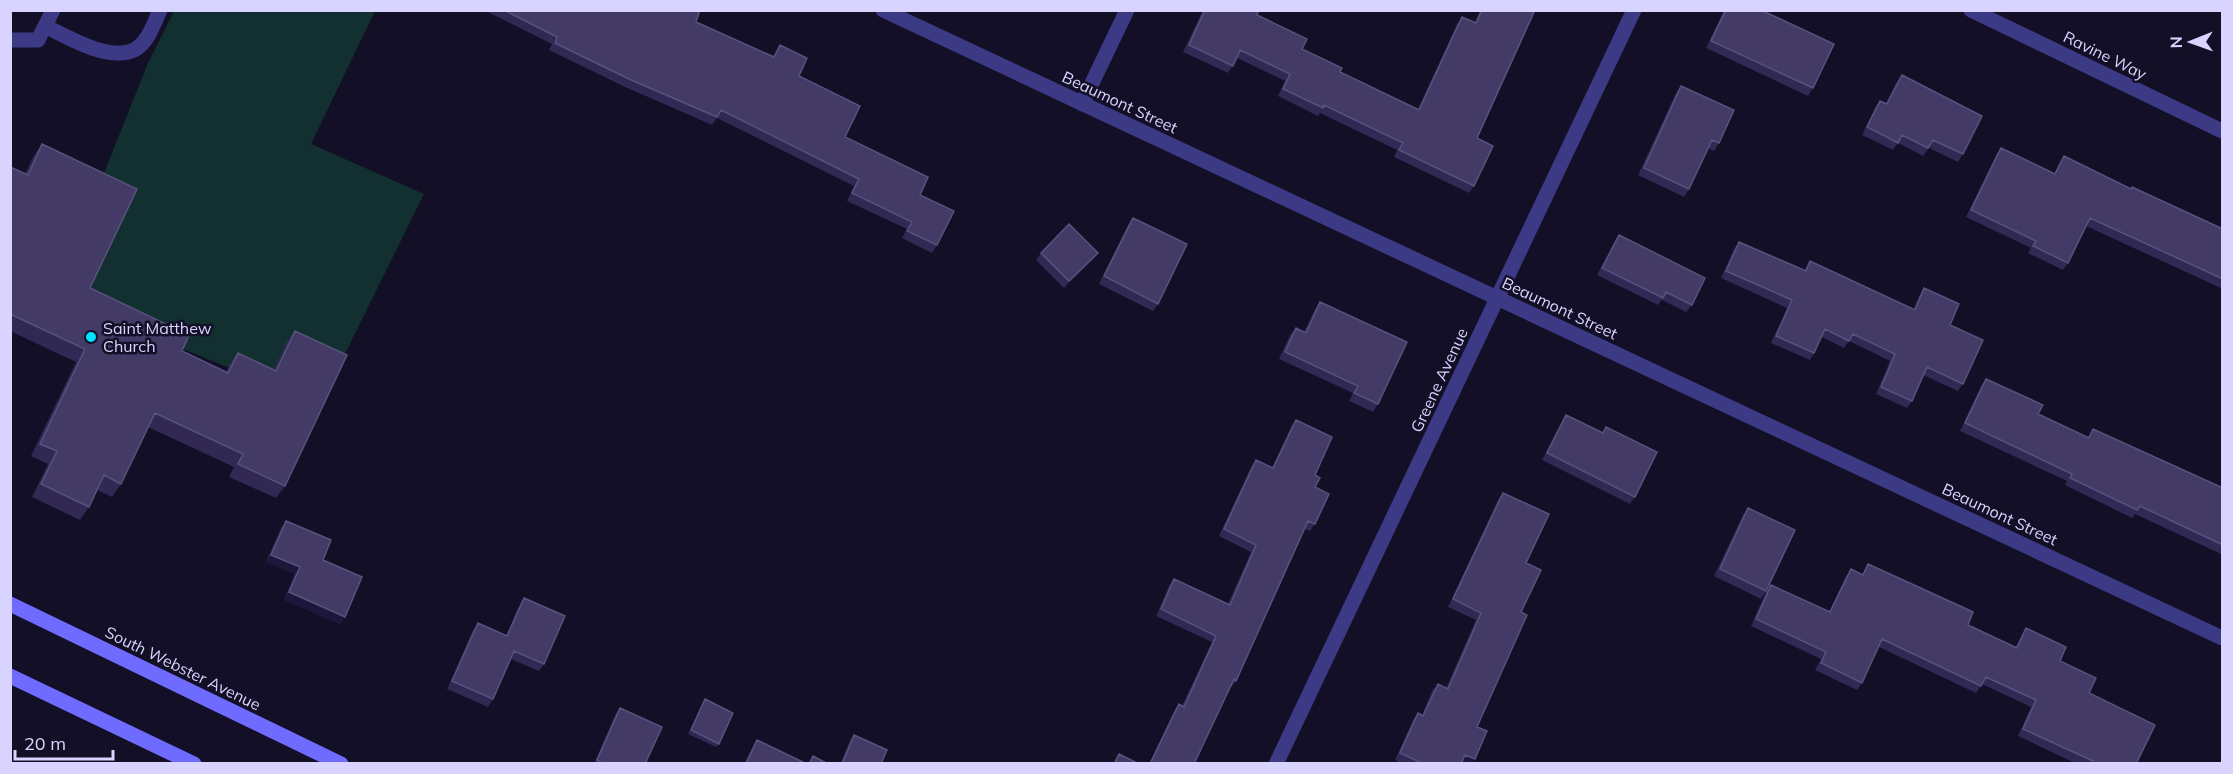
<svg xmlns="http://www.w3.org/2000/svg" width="2233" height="774" font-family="Mulish,sans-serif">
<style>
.green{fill:#12302f}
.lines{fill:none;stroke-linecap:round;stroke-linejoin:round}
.lane{stroke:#3d3a85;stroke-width:15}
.street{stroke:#3d3a85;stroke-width:15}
.secondary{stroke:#6f6bff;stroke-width:15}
.wall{fill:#312854}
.shaded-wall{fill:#1d163a}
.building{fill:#433a66;stroke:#5a527e;stroke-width:1.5}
.poi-dot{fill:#00e5ff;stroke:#130f26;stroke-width:2}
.labels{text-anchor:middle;stroke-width:5;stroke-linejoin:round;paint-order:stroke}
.street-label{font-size:16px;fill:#d9d4ff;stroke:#130f26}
.poi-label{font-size:16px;fill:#d9d4ff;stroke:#130f26;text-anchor:start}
</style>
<rect width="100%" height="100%" fill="#130f26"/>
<path class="green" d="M174 11H375L311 144 424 194 338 368 267 383 180 348 81 301 98 188 148 63Z"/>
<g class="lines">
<path class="lane" d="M45 26C68 37 108 62 134 50 148 43 154 23 160 10
M10 40H38L53 10"/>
<path class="street" d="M883 10 2222 638
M1971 10 2222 131
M1082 104 1127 10
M1276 764 1634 10"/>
<path class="secondary" d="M10 604 341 764
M10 676 194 764"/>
</g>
<path class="wall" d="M484 10H700L696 22 773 57 780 45 799 76 845 137 920 195 937 245 932 253 902 238 907 229 847 201 854 186 717 118 712 125 623 86 549 50 552 44Z
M1203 10H1259L1257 15 1302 49 1340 72 1418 109 1457 24 1462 17 1475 22 1480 10H1535L1477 138 1474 186 1469 193 1394 157 1397 150 1320 113 1318 116 1278 96 1285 81 1237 58 1228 73 1183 52Z
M1724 10H1761L1813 88 1808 96 1706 48Z
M1902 75 1963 154 1958 162 1929 148 1923 156 1898 143 1893 150 1862 135 1875 108 1880 101 1886 103 1896 83Z
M1681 86 1719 143 1714 151 1708 148 1689 189 1684 197 1638 175 1676 93Z
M42 144 90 288 182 351 226 372 229 365 238 353 274 369 286 343 295 331 285 486 276 498 229 477 234 467 148 427 121 484 112 497 97 490 89 507 80 520 32 497 48 464 31 456 76 362 10 331V167L25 174 33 157Z
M2001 148 2054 174 2059 164 2064 156 2130 189 2223 229V289L2086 226 2068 263 2063 270 2028 253 2031 248 1966 217 1996 155Z
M1133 218 1158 304 1153 311 1099 284 1128 225Z
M1619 235 1692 305 1686 312 1662 300 1658 305 1597 275 1614 243Z
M1739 242 1804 270 1810 261 1913 310 1919 296 1924 288 1950 325 1963 384 1958 391 1923 375 1912 401 1907 408 1876 394 1890 361 1849 341 1844 348 1822 337 1814 353 1810 360 1771 343 1787 308 1721 278 1734 249Z
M1041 253H1098L1093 260 1064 288 1036 260Z
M1320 302 1378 404 1373 412 1349 401 1353 393 1279 359 1290 335 1296 328 1304 332 1315 309Z
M1986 379 2038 414 2087 438 2093 429 2223 488V555L2135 514 2132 518 2065 485 2067 481 1960 431 1981 386Z
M1566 415 1602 433 1606 427 1635 497 1630 504 1542 460 1561 423Z
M1296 420 1315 475V524L1310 531 1305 529 1236 681 1231 687H1230L1194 764H1149L1174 711 1179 704 1182 706 1212 642 1156 616 1169 586 1174 579 1228 604 1251 552 1219 536 1251 467 1256 460 1272 468 1291 427Z
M1503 493 1526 563 1521 612 1477 727 1475 759 1471 764H1402L1395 760 1413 720 1418 713 1422 715 1432 691 1438 684 1446 688 1476 620 1448 607 1498 500Z
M1748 508 1766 591 1761 599 1714 576 1743 515Z
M286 521 323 560 340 624 284 600 295 574 266 562 281 528Z
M1868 564 1968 625 2015 648 2021 636 2026 628 2060 661 2089 693 2136 764H2077L2018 736 2031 707 1982 684 1976 693 1879 647 1862 683 1857 690 1815 670 1821 659 1751 626 1766 592 1771 585 1829 612 1846 576 1851 569 1862 575Z
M524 598 544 664 539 671 511 659 493 699 488 707 447 689 473 630 478 623 506 636 519 606Z
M705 699 719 744 716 747 688 734Z
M620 708 645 764H594L615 715Z
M854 735 881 764H840L850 741Z
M757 740 807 764H744L753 746Z"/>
<path class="shaded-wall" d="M1098 253 1093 260 1064 288 1069 281Z
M271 555 300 567 295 574 266 562Z
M289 592 345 617 340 624 284 600Z
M1465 755 1475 759 1471 764H1463L1460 762Z"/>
<path class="building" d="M504 10H700L696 22 774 57 780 45 807 58 799 76 860 106 845 137 928 177 920 195 954 211 937 245 907 231 912 222 852 193 859 179 721 110 717 117 629 79 555 43 557 37Z
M1205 10H1259L1257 15 1307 39 1302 49 1342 68 1340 72 1419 110 1462 17 1476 23 1482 10H1535L1477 138 1493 146 1474 186 1399 150 1403 143 1324 105 1323 108 1283 89 1290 74 1240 50 1233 66 1189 45Z
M1726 10H1761L1834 44 1813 88 1711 41Z
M1902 75 1982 116 1963 154 1933 140 1928 148 1902 135 1898 143 1867 127 1880 101 1887 104Z
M1681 86 1734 110 1719 143 1712 140 1689 189 1644 168Z
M42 144 137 189 90 288 189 335 182 351 228 373 238 353 276 371 295 331 347 355 285 486 238 464 243 454 155 413 121 484 104 475 89 507 41 484 57 451 40 444 85 349 10 314V167L28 175Z
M2001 148 2055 174 2064 156 2131 189 2132 187 2223 229V279L2090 218 2068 263 2033 246 2036 241 1971 210Z
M1133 218 1187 244 1158 304 1104 276Z
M1069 224 1098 253 1069 281 1041 253Z
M1619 235 1705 278 1692 305 1666 292 1663 298 1602 268Z
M1739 242 1806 271 1810 261 1915 310 1924 288 1959 304 1950 325 1983 340 1963 384 1927 367 1912 401 1881 387 1895 354 1853 334 1849 341 1825 329 1814 353 1776 336 1792 300 1726 271Z
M1320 302 1407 342 1378 404 1354 393 1358 386 1285 352 1296 328 1306 333Z
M1986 379 2043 405 2038 414 2089 438 2093 429 2223 488V545L2140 506 2137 510 2070 478 2072 474 1965 423Z
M1566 415 1603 433 1606 427 1657 452 1635 497 1547 453Z
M1296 420 1332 437 1315 475 1320 478 1315 487 1329 494 1315 524 1308 521 1236 681 1234 679 1194 764H1150L1179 704 1184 707 1216 636 1161 609 1174 579 1230 605 1256 545 1224 529 1256 460 1273 468Z
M1503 493 1549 514 1526 563 1541 570 1521 612 1527 615 1477 727 1487 731 1475 759 1465 755 1461 764H1424L1400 753 1418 713 1423 716 1438 684 1448 689 1481 613 1453 599Z
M1748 508 1795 530 1766 591 1720 569Z
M286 521 331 540 323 560 362 577 345 617 289 592 300 567 271 555Z
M1868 564 1973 612 1968 625 2017 648 2026 628 2066 647 2060 661 2096 678 2089 693 2155 725 2136 764H2092L2093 761 2023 729 2036 700 1986 677 1981 686 1882 639 1862 683 1821 663 1826 652 1756 619 1771 585 1830 612 1851 569 1863 575Z
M524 598 565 616 544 664 514 651 493 699 452 681 478 623 507 636Z
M705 699 733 713 719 744 691 730Z
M620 708 662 727 645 764H604L597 760Z
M854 735 887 750 881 764H842Z
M757 740 807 764H746Z
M1119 754 1139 764H1114Z
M813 756 828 764H809Z"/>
<circle class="poi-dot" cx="91" cy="337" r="6"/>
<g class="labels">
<g class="street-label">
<text transform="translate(2105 55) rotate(26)" y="6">Ravine Way</text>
<text transform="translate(1120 102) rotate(25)" y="6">Beaumont Street</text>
<text transform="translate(1560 308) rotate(25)" y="6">Beaumont Street</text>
<text transform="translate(1439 380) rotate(-65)" y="6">Greene Avenue</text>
<text transform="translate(2000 514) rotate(25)" y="6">Beaumont Street</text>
<text transform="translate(183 668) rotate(26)" y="6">South Webster Avenue</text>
</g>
<g class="poi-label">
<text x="103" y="334">Saint Matthew<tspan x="103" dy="18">Church</tspan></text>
</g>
</g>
<rect width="2233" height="774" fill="none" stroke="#d9d4ff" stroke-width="24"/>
<g transform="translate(2191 42) rotate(269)" stroke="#130f26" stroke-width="4.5" paint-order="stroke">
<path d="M0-4.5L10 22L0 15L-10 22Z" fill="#d9d4ff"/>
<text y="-9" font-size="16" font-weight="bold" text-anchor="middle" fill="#d9d4ff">N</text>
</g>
<path d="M15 750v9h98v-9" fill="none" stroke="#d9d4ff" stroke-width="3"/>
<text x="24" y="750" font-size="18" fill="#d9d4ff" stroke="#130f26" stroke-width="4.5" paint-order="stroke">20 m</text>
</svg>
